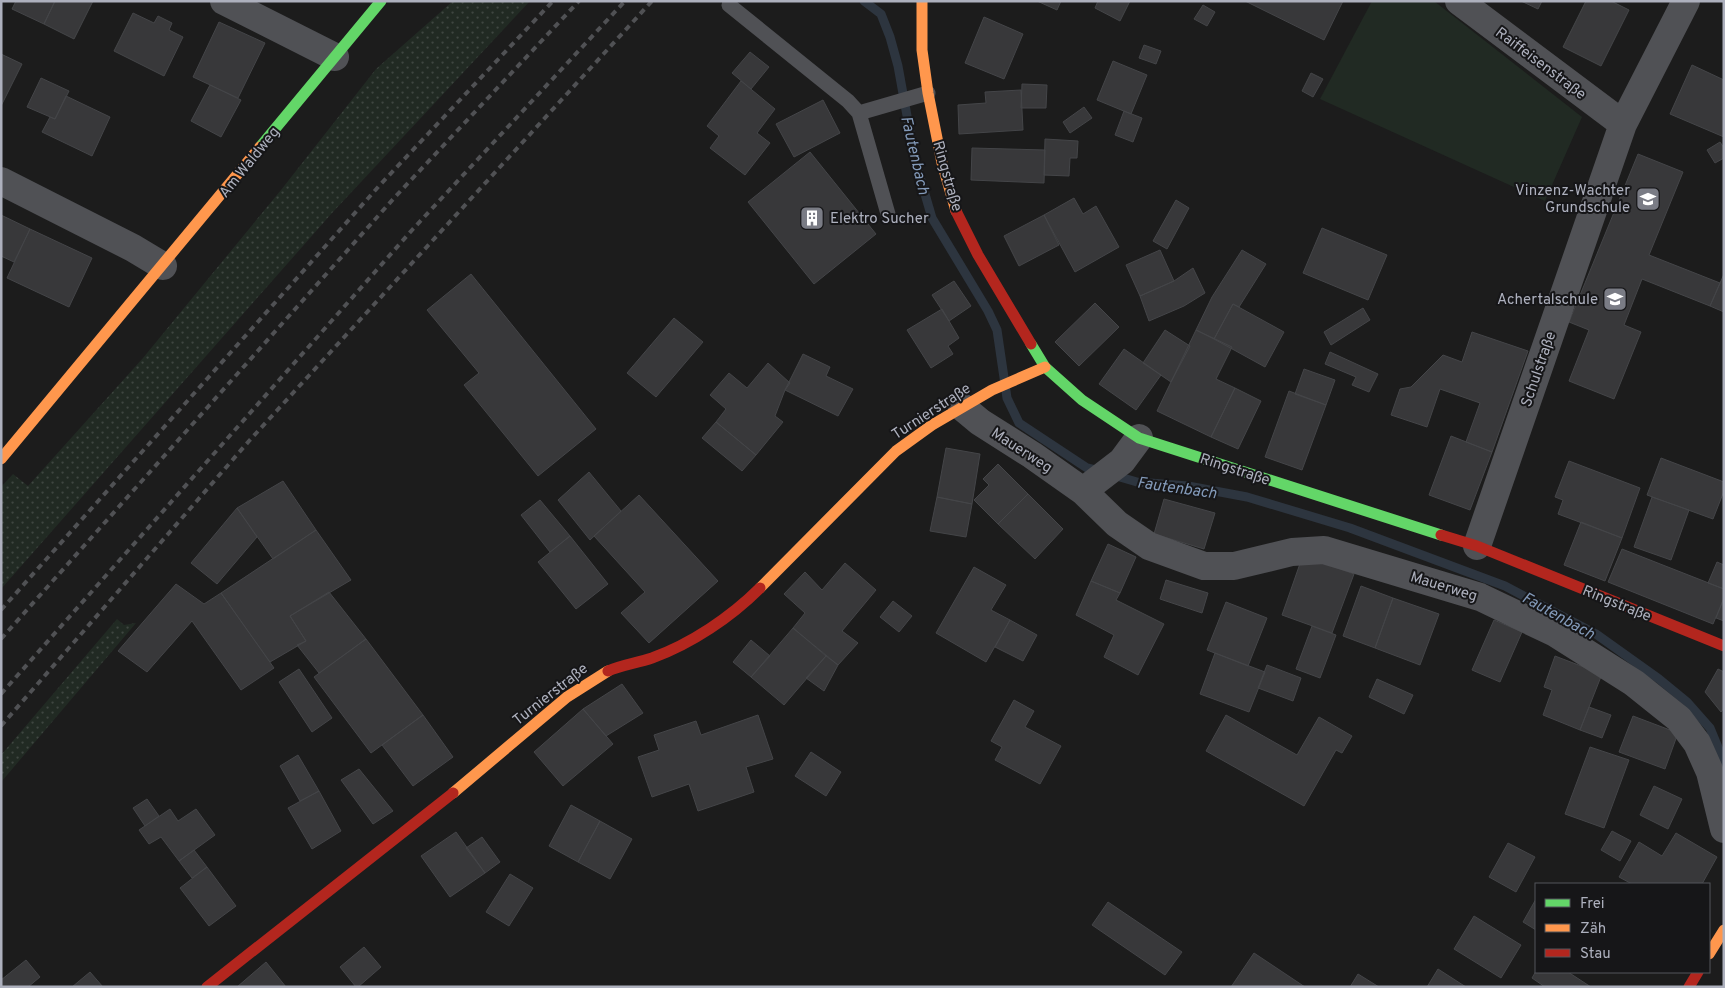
<svg xmlns="http://www.w3.org/2000/svg" width="1725" height="988" font-family="Overpass,sans-serif">
<style>
.grass{fill:url(#grass-dots)}
.pitch{fill:#212a23}
.lines{fill:none;stroke-linecap:round;stroke-linejoin:round}
.stream{stroke:#2d353f;stroke-width:9}
.building{fill:#38383a;stroke:#444548}
.lane{stroke:#505155;stroke-width:15}
.street{stroke:#505155;stroke-width:28}
.fast{stroke:#63d668;stroke-width:11}
.slow{stroke:#ff974d;stroke-width:11}
.jam{stroke:#b3261e;stroke-width:11}
.rail{stroke:#505154;stroke-width:4;stroke-dasharray:6 5;stroke-linecap:butt}
.labels{text-anchor:middle;stroke-width:4;stroke-linejoin:round;paint-order:stroke}
.street-label{font-size:15px;fill:#adb0bd;stroke:#161618}
.poi-label{font-size:15px;fill:#adb0bd;stroke:#161618;text-anchor:end}
.water-label{font-size:16px;font-style:italic;fill:#839ab9;stroke:#161618}
</style>
<defs>
<pattern id="grass-dots" width="8" height="8" patternUnits="userSpaceOnUse" patternTransform="scale(1.25)"><rect width="8" height="8" fill="#212a23"/><path d="M2 2h.1M6 6h.1" fill="none" stroke="#3f4641" stroke-width="1.8" stroke-linecap="round"/></pattern>
</defs>
<rect width="100%" height="100%" fill="#1c1c1c"/>
<path class="grass" d="M453 1H530L332 213 1 589V487L13 474 28 486 143 358 281 190 376 69Z
M117 619 124 625 136 623 2 781 1 788V755Z"/>
<path class="pitch" d="M1372 1H1434L1582 117 1545 201 1320 99Z"/>
<g class="lines">
<path class="stream" d="M864 1 881 14 890 37 898 66 915 160 932 218 988 311 997 330 1007 398 1019 423 1087 468 1100 471
M1113 475 1137 482 1188 486 1247 497 1350 528 1505 586 1596 634 1659 679 1687 702 1710 728 1724 762"/>
</g>
<path class="building" d="M16 1H55L44 24 12 9Z
M55 1H93L74 39 44 24Z
M1037 1H1061L1057 10Z
M1098 1H1130L1120 21 1095 8Z
M1245 1H1343L1324 40Z
M1521 1H1542L1538 9Z
M1586 1H1611L1629 10 1601 66 1563 47Z
M1203 5 1215 12 1207 26 1194 19Z
M133 13 154 23 158 16 172 23 169 30 183 37 164 76 114 51Z
M984 17 1023 34 1004 79 965 63Z
M219 22 265 43 238 98 193 77Z
M1144 45 1161 51 1156 64 1139 58Z
M750 52 769 67 751 89 732 73Z
M1 54 22 64 1 106Z
M1113 61 1147 75 1131 114 1097 100Z
M1692 65 1724 80V137L1670 114Z
M1311 73 1323 79 1313 97 1302 91Z
M41 78 69 91 55 119 27 107Z
M741 81 775 109 757 133 770 143 745 175 710 148 719 136 707 126Z
M1022 84 1047 85 1046 108H1021Z
M210 85 241 100 221 137 191 121Z
M1021 90 1023 130 959 134 958 105 986 103 985 92Z
M66 96 110 117 92 156 42 132 50 117 55 119Z
M823 100 840 133 794 157 776 124Z
M1084 107 1092 118 1070 133 1063 122Z
M1124 111 1142 118 1133 142 1115 135Z
M1045 139 1078 141 1077 158H1070L1069 176 1044 175Z
M1720 142 1724 148V158L1715 163 1707 150Z
M972 148 1045 150 1044 183 971 180Z
M810 152 876 234 814 284 748 202Z
M1638 154 1683 172 1649 255 1720 283 1710 306 1642 279 1624 325 1641 332 1614 399 1569 381 1589 330 1569 322Z
M1074 198 1083 214 1096 206 1119 247 1075 272 1044 215Z
M1176 200 1189 208 1167 249 1153 241Z
M1 215 30 229 14 262 1 256Z
M1044 215 1059 245 1019 266 1004 236Z
M1322 228 1387 255 1368 300 1303 273Z
M30 229 92 258 69 307 7 278Z
M1160 250 1174 281 1140 296 1126 265Z
M1242 250 1266 264 1239 307 1233 304 1214 339 1196 330 1212 297Z
M1193 268 1205 293 1184 306 1149 321 1140 296 1174 281Z
M471 274 596 429 538 476 464 385 479 373 427 310Z
M1724 274V312L1710 306Z
M954 281 971 306 949 321 932 295Z
M1095 303 1119 327 1079 366 1055 342Z
M1233 304 1284 332 1265 367 1214 339Z
M1363 308 1370 320 1331 345 1324 332Z
M942 309 959 338 948 346 953 354 931 368 907 330Z
M674 318 703 342 656 397 627 373Z
M1165 330 1190 346 1171 382 1143 363Z
M1196 330 1232 347 1216 379 1235 388 1211 437 1157 411Z
M1472 332 1528 351 1492 452 1466 442 1480 403 1440 389 1427 427 1391 415 1400 389 1411 387 1443 355 1462 362Z
M1124 349 1161 375 1136 410 1099 384Z
M1330 352 1378 374 1369 392 1352 385 1356 377 1325 364Z
M803 354 830 367 826 376 853 389 838 416 785 390Z
M768 363 790 383 785 390 775 416 783 422 756 455 716 422 726 409 710 395 729 373 747 388Z
M1304 369 1335 380 1326 405 1295 394Z
M1235 388 1261 401 1238 449 1211 437Z
M1289 391 1326 405 1302 470 1265 457Z
M716 422 756 455 742 471 702 438Z
M1451 436 1492 452 1470 510 1429 495Z
M946 448 980 454 972 504 937 497Z
M1661 458 1724 482V491L1713 519 1647 495Z
M1569 461 1640 488 1622 538 1558 514 1563 500 1555 497Z
M998 464 1028 494 998 524 974 500 989 485 983 479Z
M589 472 621 511 590 540 558 500Z
M283 481 316 530 273 559 237 508Z
M1028 494 1063 529 1035 559 998 524Z
M639 495 718 581 649 643 621 613 645 592 594 536Z
M937 497 972 504 966 537 930 531Z
M1652 497 1689 510 1671 560 1634 547Z
M1164 499 1215 513 1204 549 1154 534Z
M540 500 570 536 550 552 521 515Z
M237 508 257 537 217 584 191 563Z
M1581 522 1622 538 1605 581 1564 565Z
M316 530 351 580 290 616 306 641 270 662 221 593Z
M570 536 608 584 576 609 538 562Z
M1108 544 1136 557 1120 593 1091 581Z
M1622 549 1724 589V598L1713 624 1608 582Z
M1303 555 1354 574 1332 633 1282 615Z
M1717 562 1724 565V589L1708 583Z
M845 563 876 590 842 631 858 643 838 665 793 628 805 613 784 594 805 572 822 590Z
M974 567 1006 585 991 610 1010 620 986 662 936 633Z
M1166 580 1208 593 1202 613 1160 599Z
M1091 581 1120 593 1116 600 1164 624 1138 675 1104 657 1114 635 1076 615Z
M176 584 204 604 221 593 274 668 241 690 192 621 147 672 118 651Z
M1361 586 1393 598 1375 648 1343 636Z
M329 592 366 639 319 673 297 645 306 641 290 616Z
M1393 598 1439 614 1420 665 1375 648Z
M1724 598V621L1716 618Z
M893 601 912 616 899 632 880 617Z
M1226 602 1267 618 1248 666 1207 650Z
M1010 620 1037 635 1023 661 995 647Z
M1494 620 1522 632 1500 682 1472 670Z
M1312 626 1336 635 1320 678 1296 669Z
M793 628 826 656 784 705 751 677Z
M366 639 423 715 371 753 314 677Z
M751 640 770 656 751 677 733 662Z
M1215 653 1265 672 1249 712 1200 694Z
M826 656 838 665 824 691 806 678Z
M1555 656 1602 674 1580 730 1543 715 1552 690 1544 687Z
M1267 665 1301 678 1293 701 1258 688Z
M299 669 332 718 312 732 279 682Z
M1718 669 1724 672V708L1721 712 1705 692Z
M1377 679 1413 695 1404 714 1369 697Z
M622 684 643 713 606 736 583 709Z
M1014 700 1034 711 1025 727 1061 746 1040 784 995 760 1002 747 991 741Z
M1589 707 1611 715 1602 738 1580 730Z
M583 709 613 744 563 786 534 752Z
M423 715 453 757 413 786 382 745Z
M758 715 773 759 746 767 754 792 698 811 689 784 652 797 638 757 659 750 654 735 696 721 701 735Z
M1226 715 1297 755 1319 717 1352 736 1342 753 1336 750 1304 806 1206 751Z
M1633 716 1678 733 1665 769 1619 752Z
M1590 747 1629 760 1604 828 1565 814Z
M811 752 841 772 826 796 795 776Z
M298 755 319 791 300 801 280 766Z
M359 769 393 811 373 824 341 780Z
M1654 786 1682 799 1668 829 1640 815Z
M319 791 341 831 312 849 288 808Z
M147 799 159 816 145 826 133 808Z
M571 805 600 821 578 862 549 846Z
M170 809 178 821 196 809 215 835 179 861 161 837 149 844 139 830Z
M600 821 632 839 610 879 578 862Z
M1612 831 1631 841 1620 861 1601 850Z
M456 832 485 873 450 897 421 856Z
M1676 833 1717 857 1702 884H1632L1619 877 1639 842 1662 856Z
M482 837 500 862 485 873 466 848Z
M1508 843 1535 857 1516 892 1489 877Z
M194 850 207 867 192 878 179 861Z
M207 867 236 906 209 926 180 888Z
M510 874 533 888 509 926 486 912Z
M1536 899V930L1523 922Z
M1108 902 1182 952 1165 975 1092 925Z
M1474 916 1521 945 1501 978 1454 949Z
M364 947 381 967 358 987H356L340 967Z
M1254 953 1305 987H1231Z
M26 960 40 977 28 987H2L1 980Z
M266 962 286 987H237Z
M1438 969 1466 987H1427Z
M1536 971 1568 972 1591 987H1545L1532 978Z
M90 972 103 987H72Z
M1358 974 1379 987H1350Z"/>
<g class="lines">
<path class="lane" d="M729 5 848 101 859 113 888 214
M859 113 928 93"/>
<path class="street" d="M224 1 335 57
M1459 1 1623 124
M1 181 133 248 163 266
M962 407 980 422 1032 455 1083 491
M1139 438 1122 461 1083 491 1117 524 1149 546 1204 566H1234L1292 552 1324 550 1480 597 1555 633 1634 683 1679 719 1697 743 1710 772 1724 829
M1477 546 1623 124 1686 1"/>
<path class="fast" d="M260 147 381 1
M1031 344 1045 367 1082 400 1139 438 1441 535"/>
<path class="slow" d="M922 1V50L928 93 942 163 956 211
M1 459 260 147
M760 588 896 451 932 425 992 390 1045 367
M453 793 567 697 608 671
M1709 954 1724 930"/>
<path class="jam" d="M956 211 978 255 1031 344
M1441 535 1477 546 1724 646
M608 671C622 665 637 663 652 658 691 644 731 617 760 588
M207 987 453 793
M1689 987 1698 972"/>
<path class="rail" d="M1 610 379 186 553 1
M1 639 395 197 579 1
M1 694 413 229 625 1
M1 726 249 441 652 1"/>
</g>
<defs>
<g id="school-square" transform="scale(1.25)"><rect x="-9" y="-9" width="18" height="18" rx="4" fill="#7a7c85" stroke="#161618"/><path d="M0-5L7-2L0 1L-7-2ZM-4 1L0 2.5L4 1V4Q0 6-4 4Z" fill="#fff"/></g>
<g id="building-square" transform="scale(1.25)"><rect x="-9" y="-9" width="18" height="18" rx="4" fill="#7a7c85" stroke="#161618"/><path d="M-4-6H4V6H1V3H-1V6H-4ZM-2.5-4.3h1.7v1.8h-1.7ZM.8-4.3h1.7v1.8H.8ZM-2.5-1h1.7V.8h-1.7ZM.8-1h1.7V.8H.8Z" fill="#fff"/></g>
</defs>
<g fill-rule="evenodd">
<use href="#school-square" x="1648" y="199"/>
<use href="#building-square" x="812" y="218"/>
<use href="#school-square" x="1615" y="299"/>
</g>
<g class="labels">
<g class="street-label">
<text transform="translate(1541 63) rotate(37)" y="5">Raiffeisenstraße</text>
<text transform="translate(249 162) rotate(-51)" y="5">Am Waldweg</text>
<text transform="translate(948 176) rotate(74)" y="5">Ringstraße</text>
<text transform="translate(1538 369) rotate(-71)" y="5">Schulstraße</text>
<text transform="translate(931 411) rotate(-33)" y="5">Turnierstraße</text>
<text transform="translate(1022 450) rotate(33)" y="5">Mauerweg</text>
<text transform="translate(1235 469) rotate(18)" y="5">Ringstraße</text>
<text transform="translate(1444 586) rotate(17)" y="5">Mauerweg</text>
<text transform="translate(1617 603) rotate(22)" y="5">Ringstraße</text>
<text transform="translate(550 694) rotate(-38)" y="5">Turnierstraße</text>
</g>
<g class="poi-label">
<text x="1630" y="195">Vinzenz-Wachter<tspan x="1630" dy="17">Grundschule</tspan></text>
<text x="830" y="223" text-anchor="start">Elektro Sucher</text>
<text x="1598" y="304">Achertalschule</text>
</g>
<g class="water-label">
<text transform="translate(916 155) rotate(77)" y="6">Fautenbach</text>
<text transform="translate(1177 487) rotate(8)" y="6">Fautenbach</text>
<text transform="translate(1559 615) rotate(29)" y="6">Fautenbach</text>
</g>
</g>
<rect width="1725" height="988" fill="none" stroke="#adb0bd" stroke-width="5"/>
<rect x="1535" y="883" width="175" height="90" fill="#161618" stroke="#52545a"/>
<rect x="1545" y="899" width="25" height="8" fill="#63d668" stroke="#52545a"/>
<text x="1580" y="908" font-size="15" fill="#adb0bd">Frei</text>
<rect x="1545" y="924" width="25" height="8" fill="#ff974d" stroke="#52545a"/>
<text x="1580" y="933" font-size="15" fill="#adb0bd">Zäh</text>
<rect x="1545" y="949" width="25" height="8" fill="#b3261e" stroke="#52545a"/>
<text x="1580" y="958" font-size="15" fill="#adb0bd">Stau</text>
</svg>
